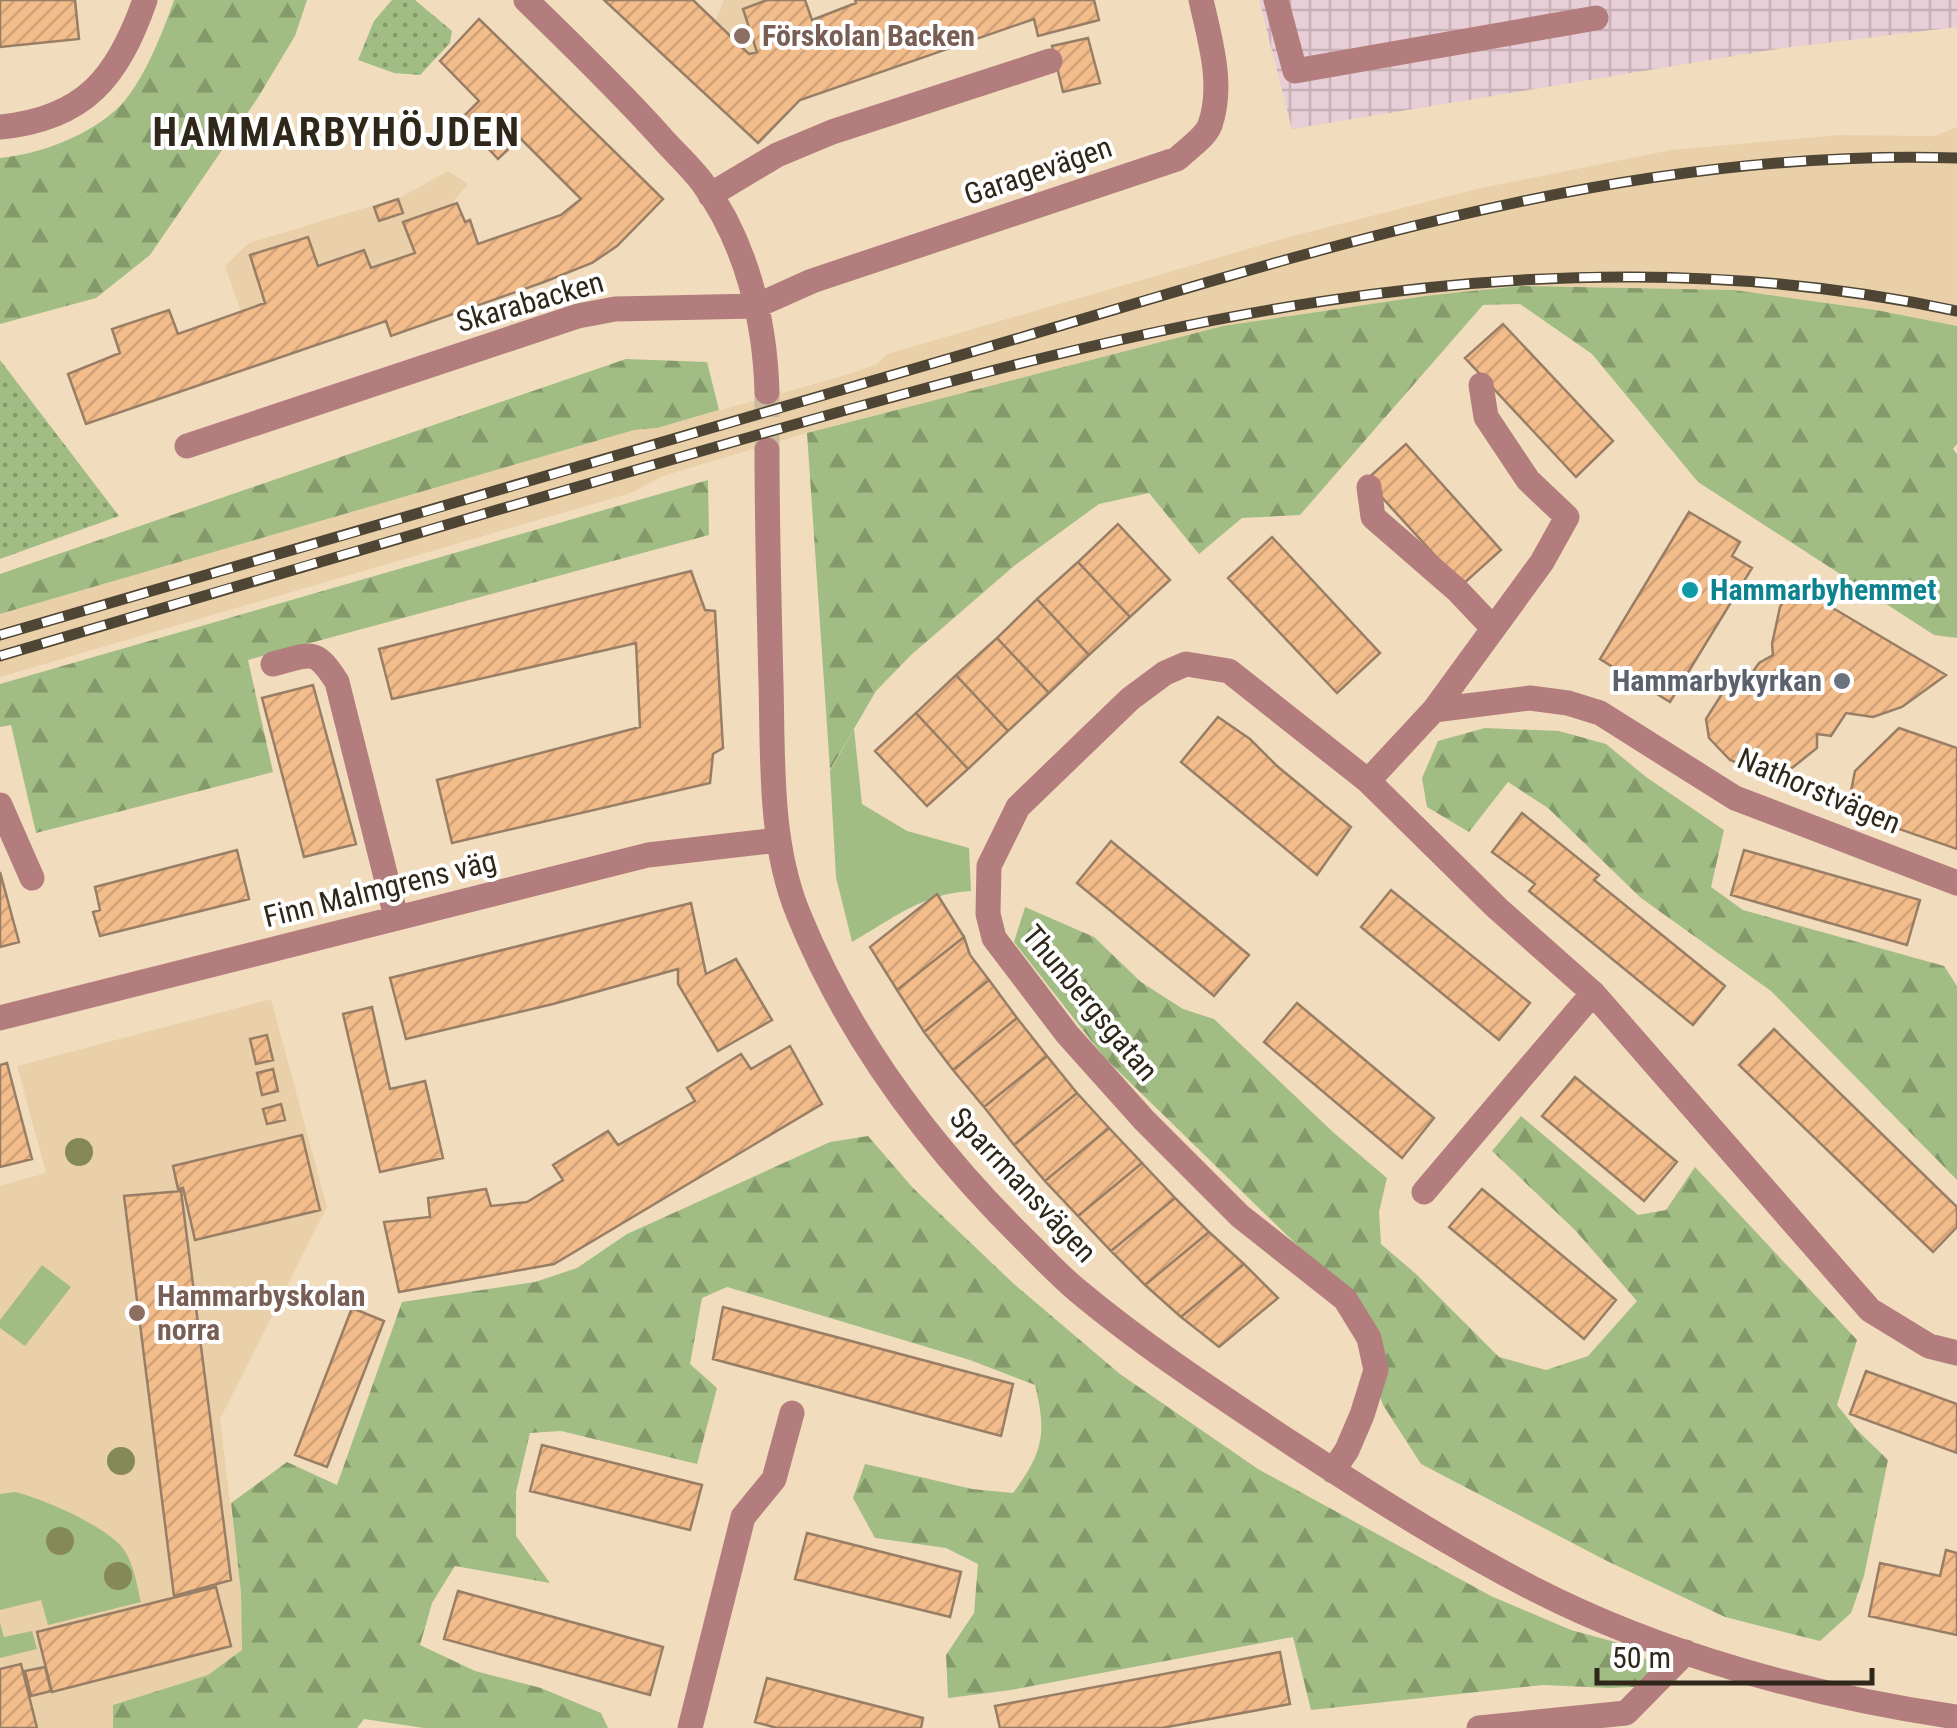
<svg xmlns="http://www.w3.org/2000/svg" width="1957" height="1728" font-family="'Roboto Condensed',sans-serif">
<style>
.built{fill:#e9d0a9}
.industrial{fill:url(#industrial-grid)}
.green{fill:#a1bd84}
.forest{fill:url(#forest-firs)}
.park{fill:url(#park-dots)}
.building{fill:url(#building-hatch);stroke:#997e66;stroke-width:2.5}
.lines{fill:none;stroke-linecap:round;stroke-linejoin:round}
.minor-tunnel{stroke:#cab99c;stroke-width:25;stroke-dasharray:25 12;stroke-linecap:butt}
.minor{stroke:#b47d7d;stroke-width:25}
.rail-casing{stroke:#4e4535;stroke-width:11}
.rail{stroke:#fff;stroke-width:8;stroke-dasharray:22;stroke-linecap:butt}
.tree{fill:#848955}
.education-dot{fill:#8d6e63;stroke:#fff;stroke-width:4}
.culture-dot{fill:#0f9aa8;stroke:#fff;stroke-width:4}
.worship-dot{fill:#6b7280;stroke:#fff;stroke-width:4}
.labels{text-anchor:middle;stroke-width:8;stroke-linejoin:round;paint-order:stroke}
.education-label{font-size:30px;font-weight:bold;fill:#785e54;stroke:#fff;text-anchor:start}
.street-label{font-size:30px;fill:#2e271a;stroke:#fff}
.culture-label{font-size:30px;font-weight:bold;fill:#0d838f;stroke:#fff;text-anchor:start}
.worship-label{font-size:30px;font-weight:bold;fill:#5b616d;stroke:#fff;text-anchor:end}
.district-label{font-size:40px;font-weight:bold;letter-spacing:2.5px;fill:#2e271a;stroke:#fff}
</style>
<defs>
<pattern id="industrial-grid" width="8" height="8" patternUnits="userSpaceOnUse" patternTransform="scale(2.5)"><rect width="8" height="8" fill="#e8ced6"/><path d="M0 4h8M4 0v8" fill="none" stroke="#c7b1b7"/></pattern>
<pattern id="forest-firs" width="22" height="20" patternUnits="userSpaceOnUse" patternTransform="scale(2.5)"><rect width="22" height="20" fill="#a1bd84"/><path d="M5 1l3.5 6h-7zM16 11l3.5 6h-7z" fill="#849a6b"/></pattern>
<pattern id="park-dots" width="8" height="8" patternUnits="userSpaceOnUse" patternTransform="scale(2.5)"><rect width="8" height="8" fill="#a1bd84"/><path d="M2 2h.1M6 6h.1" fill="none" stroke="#849a6b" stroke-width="1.8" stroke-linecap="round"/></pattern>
<pattern id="building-hatch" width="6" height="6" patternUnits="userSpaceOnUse" patternTransform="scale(2.5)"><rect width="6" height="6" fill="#f3bc8b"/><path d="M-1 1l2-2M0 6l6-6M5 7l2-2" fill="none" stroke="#d1a277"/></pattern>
</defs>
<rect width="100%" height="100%" fill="#f1ddbd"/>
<path class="built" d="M724 0H767L743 10 757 52 749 54 715 21Z
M1957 127V326L1876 310 1734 290 1519 286 1425 296 1223 326 807 433 663 476 631 493 0 677V614L634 430 657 428 836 378 876 365 887 354 1289 237 1481 188 1671 150 1838 135 1935 136Z
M448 171 468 184 451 205 403 222 415 253 371 268 318 266 307 237 250 255 265 303 241 312 225 266 249 243 401 197Z
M271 999 327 1207 220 1419 241 1593 242 1650 208 1675 114 1705 113 1728H0V1186L46 1173 17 1066Z"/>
<path class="industrial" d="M1259 0H1957V27L1783 48 1292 129Z"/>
<path class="green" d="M854 729 862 804 907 831 969 848 971 891C921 894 894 918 852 942L836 877 830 771Z
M42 1265 71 1287 25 1346 0 1328V1320Z
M15 1492C44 1499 95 1522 117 1542 133 1556 136 1582 141 1602L48 1625 41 1600 0 1610V1494Z
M0 1623 4 1637 32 1631 37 1649 0 1658Z"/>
<path class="forest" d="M174 0H307L295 36 257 99 150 255 96 298 0 324V158C41 154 91 135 121 105 143 82 164 30 174 0Z
M1519 286 1734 290 1876 310 1957 326V444L1953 449 1957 454V638L1934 635 1698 482 1592 354 1520 304 1483 305 1300 515 1242 518 1199 554 1149 493 1099 504 1014 566 911 655 876 691 830 770 807 433 1223 326 1425 296Z
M626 359 707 362 719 410 657 428 634 430 0 614V574Z
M708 480 709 535 248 660 273 772 36 833 11 725 0 727V684Z
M1485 728 1559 731 1606 744 1646 777 1724 830 1711 887 1743 910 1944 966 1957 986V1180L1771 991 1641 898 1548 808 1508 782 1469 832 1427 807 1422 778 1438 741Z
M1025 907 1094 937 1141 982 1183 1009 1214 1019 1334 1133 1387 1178 1379 1212 1381 1244 1416 1274 1499 1357 1546 1370 1588 1356 1637 1301 1575 1230 1492 1151 1521 1116 1638 1215 1666 1210 1695 1167 1857 1340 1837 1405 1857 1430 1888 1460 1864 1576 1851 1613 1820 1641 1725 1617 1607 1561 1421 1464 1383 1405 1350 1305 1298 1246 1104 1057 1014 942Z
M868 1136 913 1188 1014 1284 1120 1374 1258 1469 1491 1596 1571 1630 1626 1645 1657 1667 1654 1686 1610 1688 1543 1685 1311 1710 1293 1637 1011 1690 948 1698 946 1655 974 1613 978 1564 946 1548 875 1538 853 1498 865 1464 972 1489 1013 1493C1043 1453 1047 1433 1035 1385L970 1360 727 1287 702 1298 690 1364 717 1388 697 1464 561 1431 530 1433 516 1492V1536L550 1583 455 1566 432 1603 420 1645 475 1671 541 1688 601 1713 608 1728H424L364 1719 357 1728H113V1705L208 1675 242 1650 241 1593 231 1503 287 1462 337 1485 402 1302 535 1282 577 1268 627 1234 830 1142Z"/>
<path class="park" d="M392 0H415L452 31 450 43 420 75 394 73 358 60 374 21Z
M0 360 119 516 0 559Z"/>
<path class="building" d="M0 0H75L79 39 0 47Z
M604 0H693L749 54 757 52 743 9 767 0H805L812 20 856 3 855 0H1094L1099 20 1038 36 1034 19 800 100 758 143Z
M479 19 663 199 617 246 592 263 544 282 391 336 386 321 86 424 68 374 120 353 112 329 169 310 178 334 265 303 250 255 308 237 318 266 364 250 371 268 415 253 403 222 457 203 465 222 470 220 478 244 561 215 581 199 520 138 498 159 461 119 479 101 440 61Z
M1088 38 1100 83 1063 92 1052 46Z
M398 199 403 213 379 221 374 207Z
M1503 324 1613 441 1576 477 1465 358Z
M1406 444 1501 550 1462 585 1366 480Z
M1689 512 1740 542 1732 556 1752 568 1670 702 1600 659Z
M1118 524 1170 580 1130 617 1078 562Z
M1272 537 1380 653 1337 693 1228 578Z
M1078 562 1130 617 1089 655 1037 599Z
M691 571 705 610 715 611 723 748 713 754 710 783 452 843 437 780 640 727 636 643 392 699 379 649Z
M1794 585 1946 675 1902 707 1873 717 1846 713 1831 736 1817 734V748L1778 779 1730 760 1709 738 1706 719 1725 689 1742 688 1759 663 1773 655 1772 644 1780 607Z
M1037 599 1089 655 1049 693 997 638Z
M997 638 1049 693 1008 731 956 675Z
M956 675 1008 731 968 769 916 713Z
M313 685 356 844 304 857 262 698Z
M916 713 968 769 927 806 875 751Z
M1218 717 1250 739 1277 766 1351 827 1317 875 1181 762Z
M1899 728 1957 748V849L1847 811 1855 771Z
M1522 813 1599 875 1594 880 1725 986 1693 1025 1529 891 1535 884 1492 852Z
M1111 841 1249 955 1214 996 1077 883Z
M237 850 249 899 100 936 93 912 100 910 95 887Z
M1744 850 1920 900 1907 945 1731 895Z
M0 872 19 942 0 947Z
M1391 890 1530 1003 1499 1040 1361 927Z
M937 894 964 937 897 990 870 947Z
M691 903 706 974 736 959 772 1020 718 1051 678 984V969L553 1004 406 1039 390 978Z
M964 937 970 955 989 980 924 1032 897 990Z
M989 980 1017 1018 953 1070 924 1032Z
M1297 1003 1434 1118 1402 1158 1264 1042Z
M372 1007 390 1089 425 1081 443 1158 380 1172 343 1014Z
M1017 1018 1047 1056 984 1107 953 1070Z
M1774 1029 1957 1207V1227L1933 1252 1739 1065Z
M267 1035 273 1060 256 1064 250 1039Z
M790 1046 822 1104 554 1264 399 1292 384 1222 430 1217 428 1198 486 1189 491 1206 527 1202 563 1180 553 1165 608 1131 618 1145 695 1101 687 1088 741 1054 751 1069Z
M1047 1056 1077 1093 1014 1145 984 1107Z
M7 1063 32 1159 0 1167V1065Z
M273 1069 278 1091 262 1095 257 1073Z
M1575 1077 1677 1162 1644 1201 1542 1116Z
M1077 1093 1109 1128 1045 1181 1014 1145Z
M281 1104 285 1120 267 1124 263 1109Z
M1109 1128 1142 1163 1078 1216 1045 1181Z
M302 1135 320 1210 195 1240 183 1188 178 1189 173 1166Z
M1142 1163 1175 1198 1111 1251 1078 1216Z
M1482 1189 1616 1300 1584 1339 1449 1227Z
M181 1191 231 1580 174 1596 124 1196Z
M1175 1198 1209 1232 1145 1285 1111 1251Z
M1209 1232 1244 1264 1181 1317 1145 1285Z
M1244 1264 1278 1298 1219 1347 1181 1317Z
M723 1307 1013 1384 1001 1436 713 1359Z
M352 1308 384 1321 327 1467 295 1455Z
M1866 1371 1957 1404V1453L1850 1414Z
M542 1445 702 1485 690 1530 530 1491Z
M807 1533 961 1572 950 1617 795 1579Z
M1946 1550 1957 1553V1635L1869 1616 1880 1563 1940 1576Z
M216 1587 231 1646 52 1692 37 1632Z
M458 1591 663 1647 650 1695 444 1639Z
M1280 1652 1290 1704 1162 1728H1000L995 1706Z
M21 1664 37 1728H0V1669Z
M45 1667 51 1691 31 1696 25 1671Z
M767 1678 923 1718 921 1728H777L755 1722Z"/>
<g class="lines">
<path class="minor-tunnel" d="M767 392V450"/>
<path class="minor" d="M526 0C572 45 618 89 661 137 674 152 690 166 702 182 746 242 765 319 767 392
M1276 0 1295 71 1596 18
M0 127C85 119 118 77 145 0
M710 195 777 155 832 132 1050 61
M187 446 578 316 615 309 756 306 812 281 1177 159C1187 149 1205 138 1210 125 1224 85 1210 40 1201 0
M767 450C767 528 769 605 771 683 773 758 769 842 798 913 849 1039 932 1149 1029 1244 1045 1260 1061 1277 1078 1291 1145 1347 1219 1395 1291 1443 1369 1494 1449 1545 1532 1588 1660 1654 1815 1697 1957 1717
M1369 487 1373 517 1457 590 1492 627
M273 664C311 655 314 646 337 682L396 917
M1434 710 1542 562 1567 517 1528 480 1486 417 1481 385
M1368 781 1434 710 1530 698 1568 703 1600 713 1735 798 1957 883
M0 805 32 878
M0 1018 648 855 778 840
M1424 1192 1593 993
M1333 1471 1347 1450 1362 1415 1376 1370 1369 1338 1345 1299 1240 1216 1144 1120 1067 1034 994 938 988 914 989 866 1018 807 1130 699 1165 673 1186 664 1229 671 1368 781 1497 908 1593 993 1870 1310 1929 1346 1957 1353
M690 1728 743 1517 774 1479 792 1413
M1479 1728 1626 1713 1686 1652"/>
<g class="rail-casing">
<path id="rail" d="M0 635C325 541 650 446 975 351 1296 257 1618 147 1957 158
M0 656C232 587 465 519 698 452 1116 332 1519 218 1957 311"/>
</g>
<use href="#rail" class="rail"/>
</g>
<g class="tree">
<circle cx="79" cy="1152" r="14"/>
<circle cx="121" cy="1461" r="14"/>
<circle cx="60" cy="1541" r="14"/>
<circle cx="118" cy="1576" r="14"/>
</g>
<g class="education-dot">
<circle cx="742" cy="36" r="10"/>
<circle cx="137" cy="1313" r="10"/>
</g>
<circle class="culture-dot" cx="1690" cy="590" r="10"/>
<circle class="worship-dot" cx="1842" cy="681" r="10"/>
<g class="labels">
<g class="education-label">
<text x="762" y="46">Förskolan Backen</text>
<text x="157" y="1306">Hammarbyskolan<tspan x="157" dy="34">norra</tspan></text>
</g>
<g class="street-label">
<text transform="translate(1038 171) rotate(-19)" y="10">Garagevägen</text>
<text transform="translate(530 302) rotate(-16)" y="10">Skarabacken</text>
<text transform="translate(1819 791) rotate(23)" y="10">Nathorstvägen</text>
<text transform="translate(380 889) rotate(-14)" y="10">Finn Malmgrens väg</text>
<text transform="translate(1090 1003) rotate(50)" y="10">Thunbergsgatan</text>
<text transform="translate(1023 1185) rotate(47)" y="10">Sparrmansvägen</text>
</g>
<g class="culture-label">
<text x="1710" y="600">Hammarbyhemmet</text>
</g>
<g class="worship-label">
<text x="1822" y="691">Hammarbykyrkan</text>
</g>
<g class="district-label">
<text x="337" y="146">HAMMARBYHÖJDEN</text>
</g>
</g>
<path d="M1597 1668v15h275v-15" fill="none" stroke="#2e271a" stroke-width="5"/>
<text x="1612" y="1668" font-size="30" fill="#2e271a" stroke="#ffffff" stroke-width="8" paint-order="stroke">50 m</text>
</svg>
